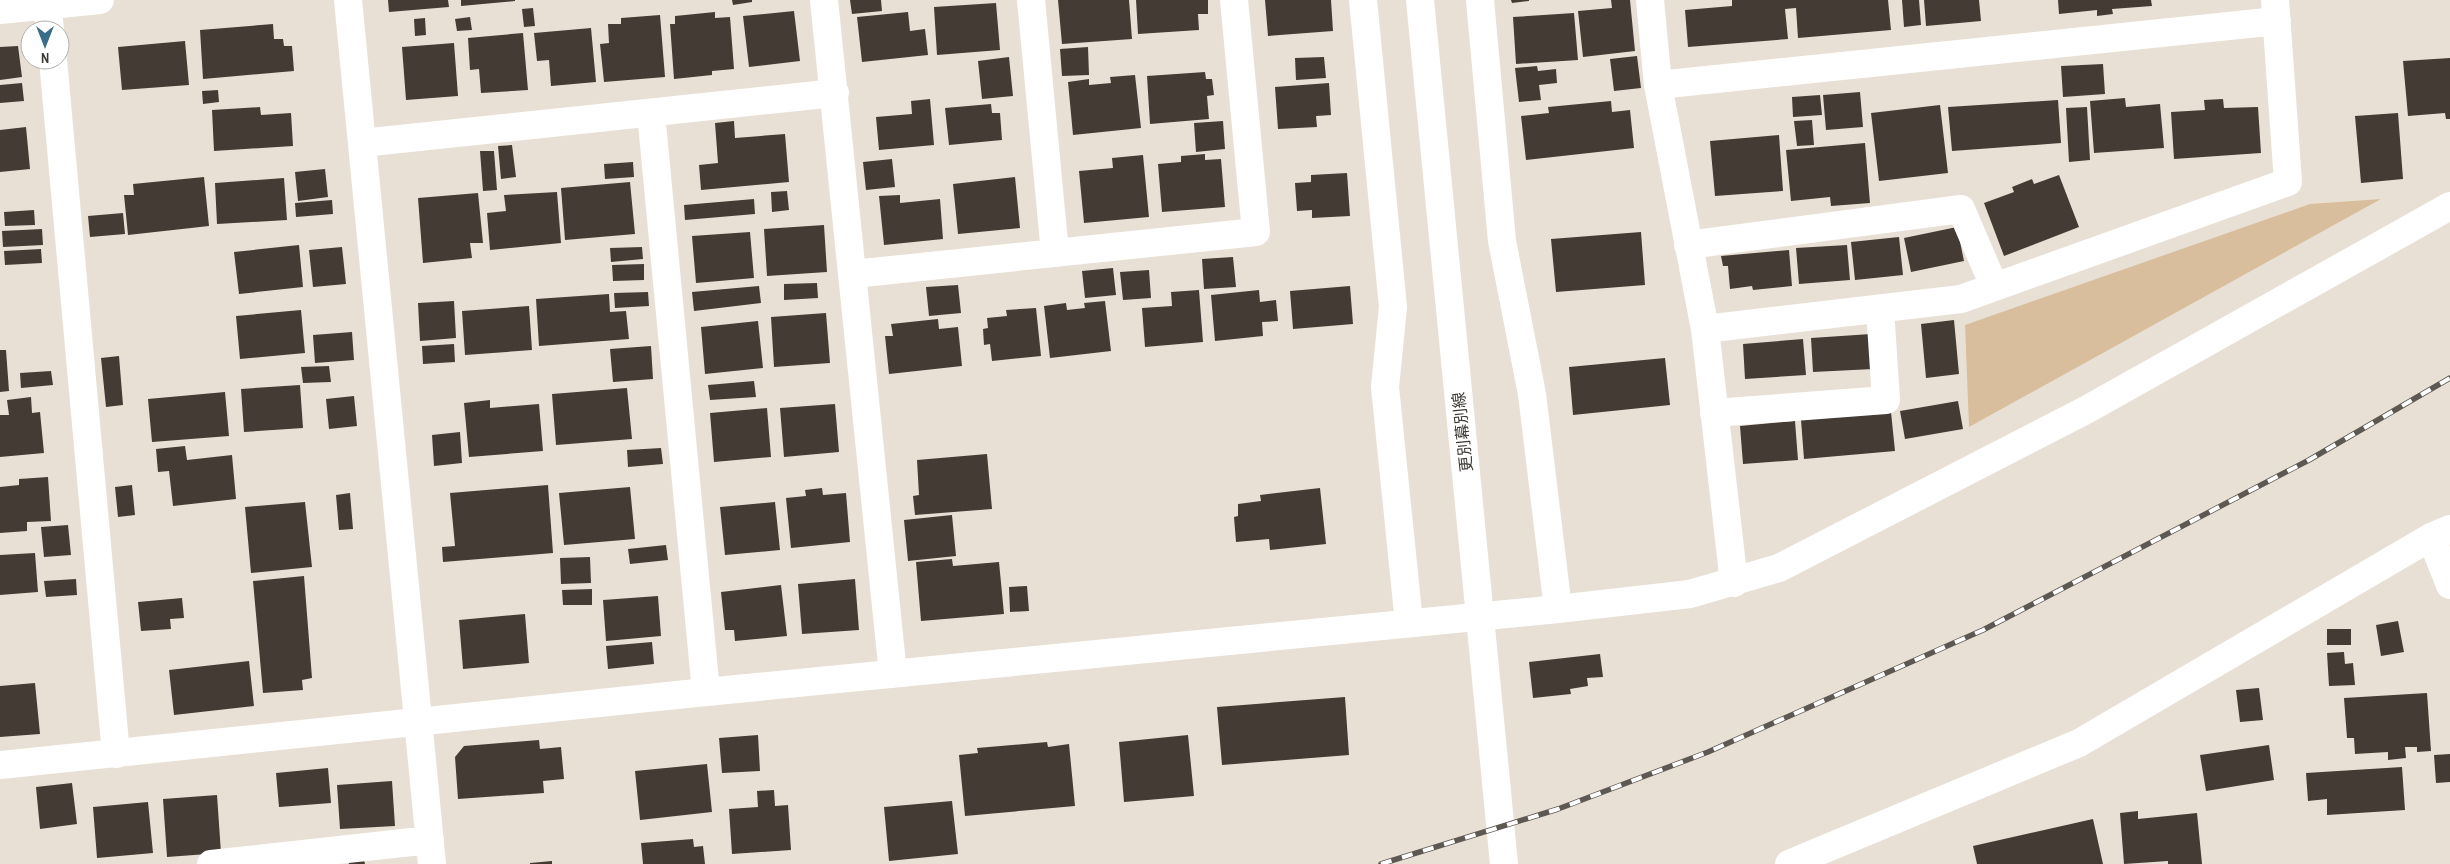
<svg xmlns="http://www.w3.org/2000/svg" width="2450" height="864" font-family="'Archivo Narrow','Noto Sans JP',sans-serif">
<style>
.green{fill:#d8be9d}
.building{fill:#443c34}
.lines{fill:none;stroke-linecap:round;stroke-linejoin:round}
.minor{stroke:#fff;stroke-width:28}
.major{stroke:#fff;stroke-width:28}
.rail-casing{stroke:#5d5852;stroke-width:5.5}
.rail{stroke:#fff;stroke-width:4;stroke-dasharray:11;stroke-linecap:butt}
.labels{text-anchor:middle;stroke-width:5;stroke-linejoin:round;paint-order:stroke}
.street-label{font-size:16px;fill:#3d3935;stroke:#fff}
</style>
<rect width="100%" height="100%" fill="#e9e0d5"/>
<path class="green" d="M2381 199 1969 427 1965 325 2310 204Z"/>
<path class="building" d="M388 0H448L449 7 389 12Z
M461 0H515V1L461 6Z
M732 0H752V2L733 5Z
M850 0H881L882 11 852 14Z
M1058 0H1129L1132 39 1062 44Z
M1136 0H1208V14H1198L1199 30 1138 34Z
M1265 0H1331L1333 31 1268 36Z
M1511 0H1529V1L1512 3Z
M1611 0H1630L1635 51 1583 57 1578 11 1612 8Z
M1732 0H1888L1891 30 1798 38 1796 8 1785 9 1788 39 1688 47 1685 10 1732 6Z
M1902 0H1919L1921 25 1904 27Z
M1924 0H1979L1981 21 1926 26Z
M2058 0H2151L2152 6 2112 9 2113 14 2097 16V10L2059 14Z
M996 3 1000 50 937 55 934 7Z
M533 8 535 26 524 27 522 9Z
M794 11 800 61 749 67 743 16Z
M715 12V18L730 17 734 69 712 71V75L674 79 670 24H675V16Z
M908 12 910 31 925 29 928 55 862 62 857 17Z
M1574 13 1578 60 1516 64 1513 17Z
M660 15 665 77 604 82 600 44 609 43 608 24H621V18Z
M470 17 472 30 457 31 455 19Z
M425 18 426 35 415 36 414 19Z
M273 24 274 39H283L284 46H292L294 71 203 79 200 30Z
M591 28 596 82 551 86 549 60 537 61 534 33Z
M523 33 528 90 481 93 479 69 470 70 468 38Z
M185 41 189 85 122 90 118 47Z
M454 43 458 96 406 100 402 47Z
M18 46 22 77 0 80V47Z
M1088 47 1089 75 1062 76 1060 49Z
M1637 56 1641 88 1614 91 1610 59Z
M1009 57 1013 96 982 99 978 61Z
M1324 57 1326 78 1296 80 1295 58Z
M2450 58V119H2446L2445 113 2408 116 2403 61Z
M2103 64 2105 94 2063 97 2061 66Z
M1537 66 1538 71 1556 69 1557 83 1539 85 1541 100 1519 102 1515 68Z
M1205 72 1206 79H1212L1214 95 1207 96 1209 119 1150 124 1147 76Z
M1135 75 1141 128 1073 135 1068 82 1089 79V85L1111 83 1110 77Z
M22 83 24 101 0 103V85Z
M1329 83 1331 115 1316 116 1317 127 1278 129 1275 87Z
M218 90 219 102 203 104 202 91Z
M1860 92 1863 127 1826 130 1823 95Z
M1820 95 1822 115 1793 117 1792 97Z
M2125 98 2126 107 2160 104 2164 148 2094 153 2090 101Z
M930 99 934 145 879 150 876 117 912 114 911 101Z
M2223 99 2224 108 2258 107 2261 153 2174 159 2171 112 2205 110 2204 100Z
M2058 100 2061 143 1952 151 1948 107Z
M1611 101 1612 112 1630 110 1634 148 1526 160 1521 116 1549 113 1548 107Z
M991 104 992 113H1000L1002 140 949 145 945 108Z
M1940 105 1948 173 1879 181 1871 113Z
M260 107 261 115 291 113 293 146 214 151 212 110Z
M2087 107 2090 160 2069 162 2066 108Z
M2398 113 2403 179 2361 183 2355 116Z
M1812 120 1814 145 1797 146 1794 121Z
M734 121 735 138 785 134 789 182 701 190 699 165 718 163 715 123Z
M1223 121 1225 149 1196 152 1194 123Z
M26 127 30 169 0 172V130Z
M1779 135 1783 191 1715 196 1710 141Z
M1865 143 1870 203 1831 206 1830 197 1791 201 1786 150Z
M512 145 516 177 501 179 498 146Z
M480 151H494L497 190 483 191Z
M1205 154V160L1221 159 1225 207 1162 212 1158 164 1181 162V156Z
M1143 155 1149 217 1084 223 1079 171 1113 168 1112 158Z
M892 159 895 187 866 190 863 162Z
M633 162 634 177 605 179 604 164Z
M325 169 328 197 298 201 295 172Z
M1347 173 1350 216 1312 218V210L1297 211 1295 183 1311 182V175Z
M2059 175 2079 227 2004 256 1984 203 2014 192 2012 187 2032 179 2034 184Z
M204 177 209 226 128 235 124 195H134L133 184Z
M1015 177 1020 228 958 234 953 184Z
M284 178 287 220 217 224 215 183Z
M630 182 635 234 565 240 561 188Z
M787 191 789 210 772 212 771 192Z
M557 192 561 243 490 250 487 213 506 211 504 195Z
M478 193 483 243H470L472 258 423 263 418 198Z
M900 195V203L940 199 943 239 884 245 879 196Z
M754 199 755 214 685 220 684 205Z
M332 200 333 214 296 217 295 203Z
M34 210 35 225 5 226 4 212Z
M123 213 125 234 90 237 88 216Z
M824 225 827 272 767 276 764 229Z
M1957 227 1964 261 1911 272 1904 238Z
M42 229 43 245 3 247 2 231Z
M750 232 754 278 696 283 692 236Z
M1641 232 1645 285 1556 292 1551 239Z
M1899 237 1903 275 1855 280 1851 242Z
M299 245 303 287 239 294 234 252Z
M1847 245 1850 280 1799 284 1796 248Z
M342 247 346 284 313 287 309 250Z
M642 247 643 259 611 262 610 248Z
M41 249 42 263 5 265 4 251Z
M1789 250 1792 286 1753 290 1752 286 1730 289 1728 266H1723L1721 256Z
M1233 257 1236 287 1204 289 1202 259Z
M644 264V280L613 281 612 265Z
M1113 268 1116 295 1085 298 1082 271Z
M1149 270 1151 298 1123 300 1120 272Z
M817 283 818 298 784 300V284Z
M958 285 961 313 929 316 926 287Z
M759 286 761 303 694 311 692 292Z
M1350 286 1353 324 1293 329 1290 291Z
M1199 290 1203 342 1145 347 1142 308 1172 306 1171 292Z
M1259 290 1260 302 1276 300 1278 321 1262 322 1263 336 1215 341 1211 295Z
M648 292 649 306 615 308 614 293Z
M609 294 610 312 626 311 629 339 539 346 536 299Z
M454 301 456 338 420 341 418 303Z
M1105 301 1111 351 1050 358 1044 306 1066 303 1067 310 1085 308 1084 303Z
M529 306 532 350 465 355 462 311Z
M1036 308 1041 356 992 361 990 344 984 345 983 329 988 328 987 318 1007 316 1006 310Z
M301 310 305 353 240 359 236 316Z
M826 313 830 363 774 367 771 317Z
M938 319 939 329 958 327 962 366 889 374 885 336H893L891 324Z
M1954 320 1959 374 1926 378 1921 324Z
M758 321 763 368 705 374 701 327Z
M352 332 354 360 315 363 313 335Z
M1871 334 1873 369 1813 372 1811 338Z
M1803 339 1806 375 1745 379 1743 344Z
M454 344 455 362 423 364 422 346Z
M651 346 653 379 613 382 610 349Z
M0 350H6L9 391 0 392Z
M119 356 123 405 106 407 101 358Z
M1665 358 1670 405 1573 415 1569 367Z
M329 366 331 382 303 383 301 367Z
M51 371 53 385 21 388 20 373Z
M754 381 756 397 710 400 708 385Z
M300 385 303 428 244 432 241 389Z
M627 388 632 439 556 445 552 394Z
M225 392 229 436 152 442 148 399Z
M354 396 357 426 329 429 326 399Z
M31 397 32 413 40 412 44 453 0 457V415H9L7 400Z
M490 400V408L539 404 543 451 469 457 464 403Z
M1958 401 1963 429 1905 439 1900 411Z
M835 404 839 452 784 457 780 408Z
M767 408 771 457 714 462 710 413Z
M1891 412 1895 451 1804 459 1801 420Z
M1795 421 1798 460 1743 464 1740 426Z
M460 432 462 463 434 466 432 435Z
M185 446 187 460 232 455 236 499 173 506 169 471 158 472 156 449Z
M661 448 663 464 628 467 627 450Z
M987 454 992 509 915 515 913 496 919 495 917 460Z
M48 477 51 521 27 522V531L0 533V487L19 485V479Z
M132 485 135 515 118 517 115 487Z
M548 485 553 553 443 562 442 547 455 546 450 493Z
M630 487 635 539 564 545 559 493Z
M822 488 823 495 846 493 850 542 791 548 786 498 806 496 805 490Z
M1320 488 1326 544 1270 550 1269 539 1236 542 1234 517 1238 516V504L1261 501 1260 495Z
M350 493 353 529 339 530 336 495Z
M305 502 312 567 251 573 245 507Z
M775 502 780 550 725 555 720 507Z
M952 515 956 556 908 561 904 520Z
M68 525 71 555 44 557 41 527Z
M666 545 668 560 630 564 628 549Z
M35 553 38 592 0 595V555Z
M590 557 591 583 561 584 560 558Z
M952 559 953 566 999 562 1004 614 921 621 916 562Z
M304 576 312 678 302 680 303 690 263 693 253 581Z
M76 579 77 595 46 597 44 581Z
M855 579 859 630 802 634 798 584Z
M781 585 787 636 735 641 734 630H725L721 592Z
M1027 586 1029 611 1010 612 1009 587Z
M592 589V605H563L562 590Z
M658 596 661 636 606 641 603 600Z
M182 598 184 618 170 619 171 629 141 631 138 602Z
M525 614 529 663 463 669 459 620Z
M2398 621 2404 652 2381 656 2376 625Z
M2327 629H2351V645H2327Z
M652 642 654 664 608 669 606 646Z
M2344 652 2345 664 2353 663 2355 685 2329 686 2327 653Z
M1600 654 1603 677 1587 678 1588 686 1570 689 1571 694 1533 698 1529 662Z
M249 661 254 706 174 715 169 670Z
M35 683 40 734 0 737V686Z
M2259 688 2263 720 2240 722 2236 690Z
M2427 693 2431 751 2417 752V747H2405L2406 758 2388 760V752L2355 754 2354 738H2347L2344 698Z
M1345 697 1349 755 1222 765 1217 707Z
M758 735 760 771 722 773 719 738Z
M1188 735 1194 796 1124 802 1119 742Z
M539 740 540 749 561 747 564 779 543 781 544 793 458 799 455 757 464 746Z
M1047 742 1048 747 1069 744 1075 806 965 816 959 755 978 753 977 748Z
M2269 745 2274 780 2206 791 2200 755Z
M2450 754V782L2436 783 2434 755Z
M707 764 712 812 640 820 635 771Z
M2402 767 2405 810 2327 815V799L2308 801 2306 773Z
M328 768 331 803 279 807 276 773Z
M392 781 395 826 340 829 337 785Z
M72 783 77 824 40 829 36 787Z
M774 790 775 806 788 805 791 850 732 854 729 809 758 807 757 791Z
M217 795 221 853 167 857 163 799Z
M952 801 958 854 889 861 884 807Z
M148 802 153 853 97 858 93 807Z
M2138 811V819L2197 813 2202 864H2168V861L2124 864 2120 813Z
M2093 819 2103 864H1977L1973 846Z
M693 839 694 847 703 846 705 864H643L641 843Z
M364 860 365 864H349L348 861Z
M552 861V864H530V863Z"/>
<g class="lines">
<path class="minor" d="M47 0 50 30
M348 0 432 864
M824 0 893 674
M1031 0 1055 253
M1363 0 1393 307 1385 387 1409 623
M1480 0 1502 241 1532 394 1558 609
M1650 0 1658 85 1705 329 1734 583
M0 10 100 0
M53 60 116 754
M1658 85 2277 21
M651 113 706 692
M362 143 835 93
M1688 245 1961 209 1994 286
M853 274 1256 232 1234 0
M1705 329 1961 299 2288 182 2275 0
M1714 413 1886 400 1880 309
M2431 537 2450 585
M0 765 706 692 1558 609 1690 594 1779 568 2086 410 2450 206
M211 864 430 840
M1789 864 2079 743 2431 537 2450 529"/>
<path class="major" d="M1420 0 1504 864"/>
<g class="rail-casing">
<path id="rail" d="M1381 864 1558 809 1708 752 1983 630 2309 460 2450 378"/>
</g>
<use href="#rail" class="rail"/>
</g>
<g class="labels">
<g class="street-label">
<text transform="translate(1462 432) rotate(-96)" y="6">更別幕別線</text>
</g>
</g>
<g transform="translate(45 45) rotate(180)"><circle r="24" fill="#ffffff" stroke="#b1b0ae"/>
<path d="M0-4L9 19L0 12L-9 19Z" fill="#386e8a"/>
<text y="-8" font-size="14" font-weight="bold" text-anchor="middle" fill="#3d3935">N</text>
</g>
</svg>
